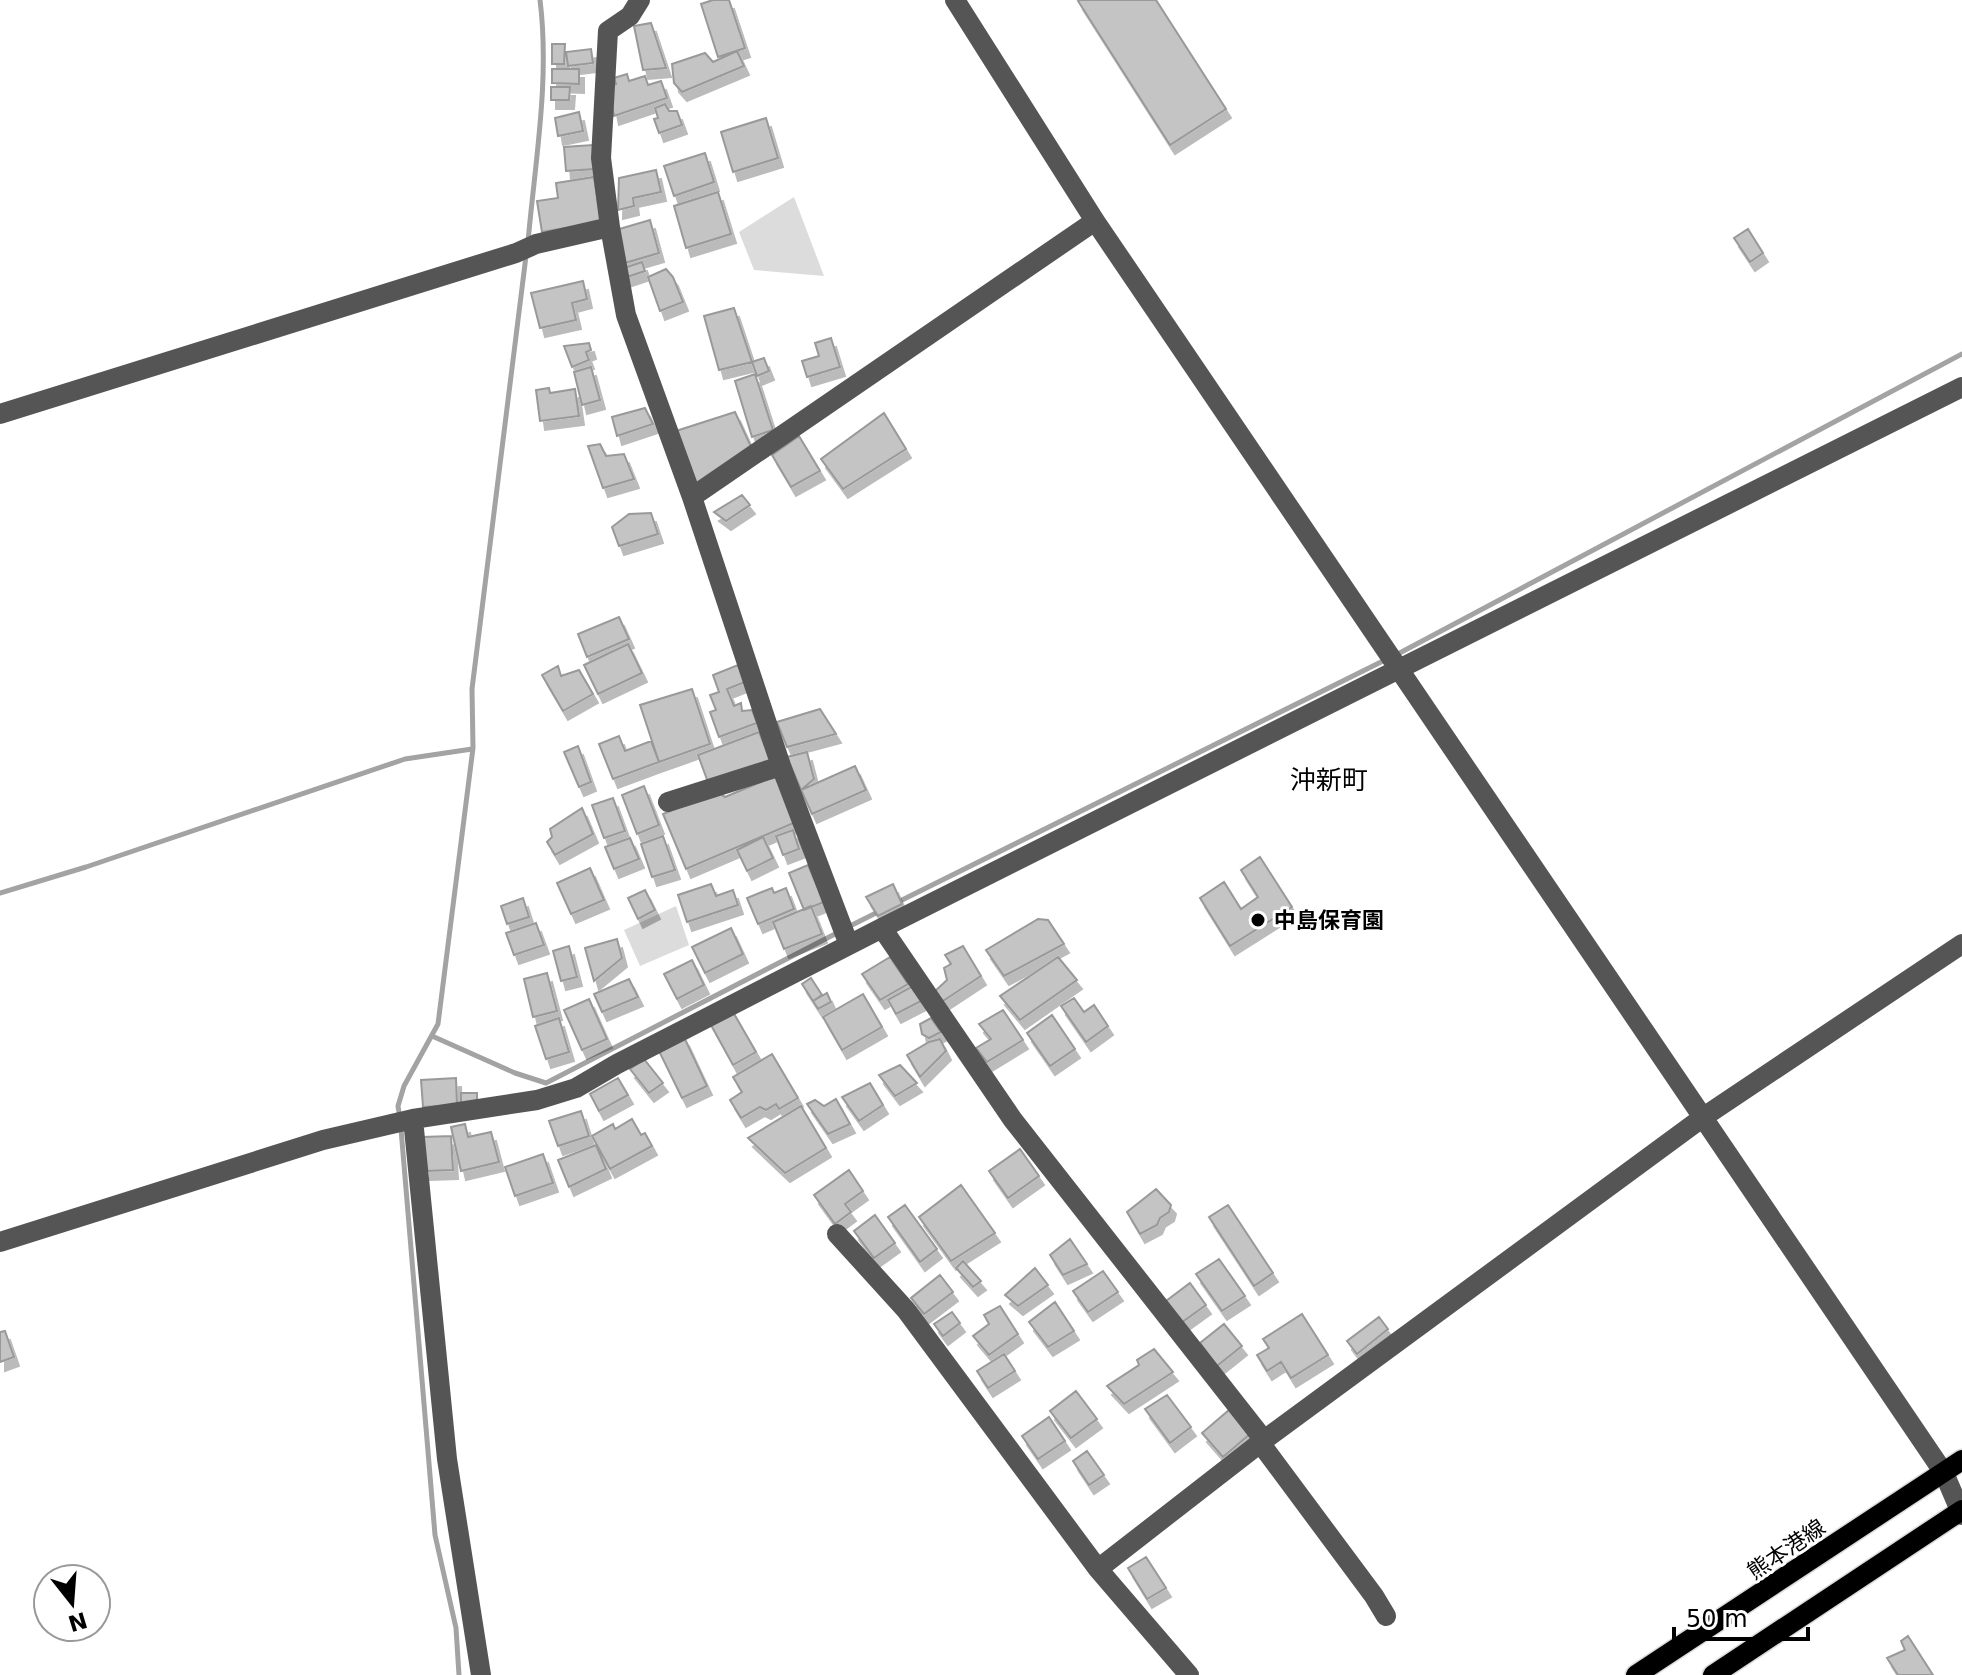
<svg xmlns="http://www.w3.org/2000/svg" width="1962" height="1675" font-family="'DejaVu Sans','Noto Sans JP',sans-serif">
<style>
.green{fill:#dcdcdc}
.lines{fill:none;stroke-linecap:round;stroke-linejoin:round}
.stream{stroke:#a3a3a3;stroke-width:5}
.building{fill:#c4c4c4;stroke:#999;stroke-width:2;filter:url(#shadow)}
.major-casing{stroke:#dbdbdb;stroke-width:23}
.minor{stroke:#555;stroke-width:20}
.major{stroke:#000;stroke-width:20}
.poi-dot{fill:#000;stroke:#fff;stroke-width:3}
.labels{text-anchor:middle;stroke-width:6;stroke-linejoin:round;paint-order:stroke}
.poi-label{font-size:22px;font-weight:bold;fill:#000;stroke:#fff;text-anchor:start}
.street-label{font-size:22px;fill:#000;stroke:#fff}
.quarter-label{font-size:26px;fill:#000;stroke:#fff}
</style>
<defs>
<filter id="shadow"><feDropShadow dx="5" dy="9" stdDeviation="0" flood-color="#0004"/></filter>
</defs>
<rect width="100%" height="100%" fill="#fff"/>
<path class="green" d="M794 197 824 276 754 270 739 232Z
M676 906 689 945 640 966 624 930Z"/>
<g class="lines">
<path class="stream" d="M528 242C535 162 550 80 540 0
M1394 656 1962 354
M0 893 86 867 405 759 472 749
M896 903 1385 660
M846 928 880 911
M432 1036 515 1073 546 1083 837 933
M400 1119 398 1106 404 1086 438 1024 473 748 472 689 526 256
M401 1129 435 1535 456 1628 459 1675"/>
</g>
<path class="building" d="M713 0H729L745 48 718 57 701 4Z
M1080 0H1156L1226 109 1170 145 1078 1Z
M651 23 666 68 643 70 634 26Z
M552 44H565L564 64H552Z
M591 49 593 63 568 66 566 52Z
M737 51 744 66 682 92 674 83 672 64 705 53 713 62Z
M552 69H579V84L552 83Z
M627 74 629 81 645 76 648 85 661 81 667 98 614 116 608 86 616 84 614 78Z
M551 87H570L569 100H551Z
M665 104 669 111H677L682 125 659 133 654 119 658 118 655 108Z
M579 112 583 131 558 136 555 118Z
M766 118 778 158 733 172 721 132Z
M593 145 595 169 566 171 564 147Z
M705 153 714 182 674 196 664 166Z
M656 170 661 192 633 198 634 206 618 210 619 178Z
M594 177 601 222 542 232 537 201 558 198 556 183Z
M718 192 731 234 686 248 674 206Z
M650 220 659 253 625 263 616 230Z
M1748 229 1763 253 1750 262 1734 238Z
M642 262 645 271 624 278 621 269Z
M666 269 673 277 683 302 660 311 648 277Z
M583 281 587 299 572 303 576 320 540 328 531 293Z
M734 308 752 362 719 370 704 316Z
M831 338 840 367 807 377 802 361 819 356 815 343Z
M589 343 591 350 586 352 589 360 572 367 564 346Z
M764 358 769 371 757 376 752 362Z
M591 367 600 400 582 405 574 372Z
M755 374 773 430 752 437 735 381Z
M549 388 550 393 575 389 579 416 540 421 536 390Z
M645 408 653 424 617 436 612 417Z
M735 412 752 449 696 491 673 432Z
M884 413 906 449 843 489 821 459Z
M799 436 820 471 791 487 772 455Z
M600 444 606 456 624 454 634 479 603 488 588 446Z
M742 495 750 505 726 521 714 512Z
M651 513 658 534 619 546 612 527 629 514Z
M619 617 629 639 587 657 578 634Z
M628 644 642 673 598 694 584 665Z
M738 665 745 682 727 689 734 706 741 703 742 711 752 710 757 723 719 737 710 712 716 710 710 695 719 692 713 675Z
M558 666 561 676 579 670 593 694 563 711 542 675Z
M692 689 710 744 659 762 640 705Z
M820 709 836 734 787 747 777 722Z
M759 732 771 762 709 785 698 755Z
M619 736 625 751 651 741 659 762 613 779 599 744Z
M578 746 591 782 579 787 564 752Z
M807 752 814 779 801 790 787 757Z
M855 766 866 790 812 814 801 790Z
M775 776 796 822 686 869 663 814 717 791 725 797Z
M644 786 659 825 637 834 622 795Z
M613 798 625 831 604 838 592 805Z
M582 808 593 834 555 855 547 842 552 837 550 829Z
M793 830 799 849 783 855 776 836Z
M663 836 675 870 652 877 641 844Z
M763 837 773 858 747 871 737 850Z
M630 838 639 859 614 869 605 847Z
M1260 857 1292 907 1230 946 1200 898 1224 882 1241 909 1258 897 1241 870Z
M808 865 824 902 804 910 789 873Z
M590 868 604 900 571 914 557 883Z
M711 884 716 896 733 890 738 905 687 922 678 895Z
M893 884 902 904 878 916 866 897Z
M772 888 774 893 786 888 794 909 758 924 747 898Z
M645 890 655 910 638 919 628 898Z
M523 898 529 917 507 924 501 906Z
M811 906 822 934 784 949 773 922Z
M1038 919 1048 920 1064 944 1004 976 986 950Z
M536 923 544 945 514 955 506 933Z
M731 928 743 954 705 973 692 947Z
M617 939 622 958 594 981 585 948Z
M569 946 577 977 561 981 553 951Z
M963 946 981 976 943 1001 934 992 947 980 944 968 951 964 945 955Z
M890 957 908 984 880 1000 862 974Z
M1058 957 1077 980 1020 1020 1000 996Z
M692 960 704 985 677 999 664 974Z
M547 973 557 1011 533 1017 524 979Z
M811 978 822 995 813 1001 802 984Z
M629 979 638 997 602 1012 594 994Z
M913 986 921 1001 896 1014 888 1000Z
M827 993 831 1002 818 1009 813 1001Z
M863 994 882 1027 842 1050 823 1017Z
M1074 998 1084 1012 1094 1005 1108 1026 1086 1042 1061 1006Z
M589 999 607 1039 582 1050 564 1010Z
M1003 1010 1023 1040 987 1062 976 1048 991 1039 979 1024Z
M733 1012 756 1052 733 1065 711 1025Z
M1052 1015 1075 1049 1050 1066 1027 1033Z
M559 1018 569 1052 546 1059 535 1026Z
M931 1018 941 1032 929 1038 922 1034 920 1024Z
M684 1037 707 1086 682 1098 658 1049Z
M940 1039 946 1051 920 1077 907 1055 929 1042Z
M772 1054 798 1098 779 1109 776 1104 766 1110 760 1107 741 1118 730 1100 742 1092 733 1077Z
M644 1059 663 1083 649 1093 630 1069Z
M900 1065 917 1083 895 1096 879 1075Z
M456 1078 457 1105 423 1107 421 1080Z
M618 1078 628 1095 599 1111 590 1094Z
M870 1083 883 1105 859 1121 842 1097Z
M461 1093H477V1103L461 1104Z
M836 1099 850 1124 828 1134 807 1104 815 1100 824 1106Z
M801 1106 826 1148 785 1173 748 1138Z
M581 1111 589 1136 558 1146 549 1121Z
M632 1119 641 1135 645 1133 652 1146 610 1169 592 1136 613 1124 615 1129Z
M465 1124 468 1137 491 1132 499 1162 461 1171 451 1127Z
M451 1136 453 1170 425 1171 423 1137Z
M596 1145 606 1169 569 1187 558 1160Z
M1020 1149 1039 1176 1008 1198 989 1171Z
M543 1154 553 1183 515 1196 505 1167Z
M849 1170 863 1191 845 1204 851 1212 835 1224 814 1195Z
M961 1185 995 1233 951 1261 919 1217Z
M1156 1189 1171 1205 1169 1212 1160 1218 1157 1225 1140 1234 1127 1212Z
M905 1205 937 1249 920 1262 888 1217Z
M1228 1205 1273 1273 1254 1286 1209 1217Z
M875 1215 895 1243 874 1258 854 1231Z
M1070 1239 1087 1264 1063 1275 1050 1255Z
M1219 1259 1245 1296 1222 1311 1196 1274Z
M963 1261 981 1281 973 1287 956 1268Z
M1035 1268 1048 1285 1018 1306 1005 1295Z
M1103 1271 1118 1292 1088 1312 1073 1291Z
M940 1275 953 1292 924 1314 911 1298Z
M1190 1283 1206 1305 1181 1323 1166 1301Z
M1055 1302 1074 1331 1048 1347 1029 1322Z
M1000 1306 1018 1334 989 1355 973 1336 989 1324 984 1315Z
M952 1312 960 1323 943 1336 934 1324Z
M1302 1314 1328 1355 1291 1378 1281 1362 1267 1371 1257 1355 1269 1348 1263 1339Z
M1379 1317 1388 1329 1357 1354 1347 1341Z
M1224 1324 1242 1346 1217 1366 1200 1343Z
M5 1331 14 1357 0 1362V1332Z
M1154 1349 1173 1372 1124 1404 1107 1386 1139 1365 1137 1360Z
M1004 1354 1015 1371 988 1388 977 1371Z
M1076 1391 1097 1419 1071 1438 1050 1411Z
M1167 1395 1191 1427 1170 1443 1145 1409Z
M1229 1410 1250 1434 1223 1457 1202 1433Z
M1049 1417 1065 1441 1038 1459 1022 1436Z
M1087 1451 1104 1475 1089 1485 1073 1461Z
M1146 1557 1166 1588 1147 1599 1128 1568Z
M1908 1636 1933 1675H1898L1887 1658 1905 1650 1901 1641Z"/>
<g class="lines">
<g class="major-casing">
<path id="major" d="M1636 1675 1962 1460
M1713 1675 1962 1510"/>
</g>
<path class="minor" d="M640 0 630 16 608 31 601 158 610 227 626 315 692 497 781 766 849 945
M955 0 1095 221 1944 1473 1962 1515
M0 414 516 253 536 244 610 227
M692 497 1095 221
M668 802 781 766
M882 928 1013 1120 1264 1440V1448L1374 1596 1386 1616
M413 1119 447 1459 481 1675
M837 1234 906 1310 1098 1569 1189 1675
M0 1242 323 1140 413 1119 537 1100 576 1088 617 1064 882 928 1962 387
M1098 1569 1264 1440 1702 1118 1962 944"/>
<use href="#major" class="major"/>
</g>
<circle class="poi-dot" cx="1258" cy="920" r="8"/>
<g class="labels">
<g class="poi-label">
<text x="1274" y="928">中島保育園</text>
</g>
<g class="street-label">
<text transform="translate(1786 1549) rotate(-34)" y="8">熊本港線</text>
</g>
<g class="quarter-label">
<text x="1329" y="789">沖新町</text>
</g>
</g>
<g transform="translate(72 1603) rotate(163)"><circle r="38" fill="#ffffff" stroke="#999999" stroke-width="2"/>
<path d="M0-6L14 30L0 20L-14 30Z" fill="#000000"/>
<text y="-12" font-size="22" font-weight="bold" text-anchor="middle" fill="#000000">N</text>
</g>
<path d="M1674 1627v12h134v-12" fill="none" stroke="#000000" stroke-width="4"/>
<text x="1686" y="1627" font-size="24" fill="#000000" stroke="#ffffff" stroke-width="6" paint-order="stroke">50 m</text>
</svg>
